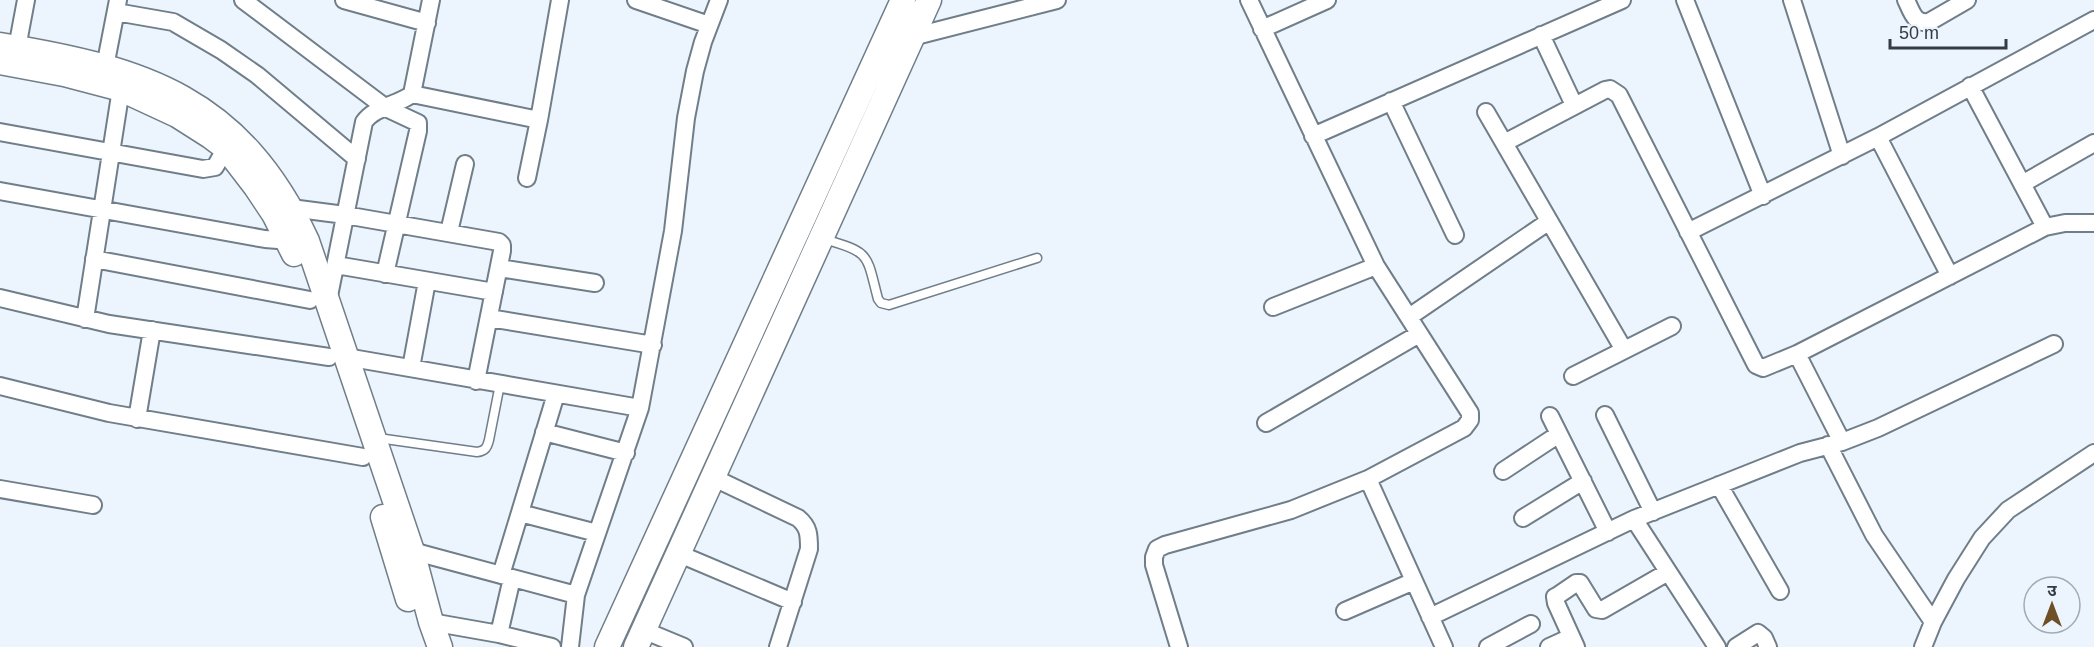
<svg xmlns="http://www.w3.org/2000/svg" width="2094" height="647" font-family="Helvetica,'Noto Sans Devanagari',sans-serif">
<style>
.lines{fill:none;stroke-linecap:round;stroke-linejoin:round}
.lane-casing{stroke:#707e89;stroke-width:11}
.street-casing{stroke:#707e89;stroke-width:20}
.secondary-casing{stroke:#707e89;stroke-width:27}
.lane{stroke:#fff;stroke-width:8}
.street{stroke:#fff;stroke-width:16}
.secondary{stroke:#fff;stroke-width:24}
</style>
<rect width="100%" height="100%" fill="#ecf5fd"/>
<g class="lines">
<g class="lane-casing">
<path id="lane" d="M824 239C871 253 866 253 878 299L881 303 889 305 1037 258
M378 438 477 452C485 451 487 448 489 440L500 384"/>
</g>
<g class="street-casing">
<path id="street" d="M243 0 386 108 418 123V131L385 274
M344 0 427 23
M636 0 709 25
M1249 0 1376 266 1470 413V420L1464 428 1368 479 1444 647
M1685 0 1763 196
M1792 0 1842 156
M1906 0C1912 12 1914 24 1929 22L1967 0
M116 12 173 22 221 50 257 75 357 159
M1262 29 1327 0
M1541 35 1574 105
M912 37 1057 0
M17 48 26 0
M103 77 118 0
M1970 86 2045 227
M412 94 539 120
M1391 101 1455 235
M1486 112 1624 350
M0 132 203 169 215 167 226 148
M1313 136 1622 0
M1878 137 1950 276
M1504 143 1605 90 1610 89 1619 95 1756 365 1763 368 1797 354 2045 227 2065 223H2094
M527 178 539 120 560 0
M2022 184 2094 143
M0 191 265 239 278 240 295 238
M291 208 345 215 499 242 502 245V251L476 381
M449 232 465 164
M1688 232 1878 137 2094 20
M94 259 310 300
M336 265 494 292
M499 268 595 283
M0 298 109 324 329 357
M328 301 364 122C374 107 398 105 412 94L431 0
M1273 307 1376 266
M1409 317 1548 222
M489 318 653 345
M85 319 121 89
M1797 354 1842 442
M346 357 640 408
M411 368 427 281
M1573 376 1672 326
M0 386 109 413 363 457
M1605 415 1653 512
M1550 416 1608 532
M137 419 152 330
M1266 423 1419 334
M544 432 626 453
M1828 445 1874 535 1933 622
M1503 471 1559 434
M712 477 798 518C809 527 809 535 809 549L778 647
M1719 485 1780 591
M0 489 93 505
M520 513 597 533
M1523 518 1583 481
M1634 519 1717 647
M412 551 576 595
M677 553 793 602
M501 575 556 394
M1345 611 1414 581
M1430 617 1634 519 1800 453 1842 442 1878 428 2054 344
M431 622 499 634 552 647
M643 630 684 647
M499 634 512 578
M570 647 576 595 640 408 673 231 686 118 695 71 703 42 719 0
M1179 647 1154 565V557L1157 549 1165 545 1291 510 1368 479
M1488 647 1531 624
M1549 647 1571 637
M1576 647 1556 603 1555 597 1557 596 1576 583H1580L1596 609 1602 610 1668 572
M1736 647 1758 633 1764 638 1768 647
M1923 647 1933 622 1956 579 1982 538 2008 510 2094 453"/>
</g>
<g class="secondary-casing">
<path id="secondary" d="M0 45C146 69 240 98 307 241L412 551 431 622 440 647
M0 62 64 74 121 89 177 115 210 136 226 148 256 187 274 214 294 254
M383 517 408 599
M607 647 903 0
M636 647 929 0"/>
</g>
<use href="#lane" class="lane"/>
<use href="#street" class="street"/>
<use href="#secondary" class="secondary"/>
</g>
<g transform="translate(2052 605)"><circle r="28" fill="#ecf5fd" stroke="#a3abb1" stroke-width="1.5"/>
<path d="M0-4.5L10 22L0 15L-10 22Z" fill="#6f4f25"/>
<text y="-9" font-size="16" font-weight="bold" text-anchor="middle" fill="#353b40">उ</text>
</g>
<path d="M1890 39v9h116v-9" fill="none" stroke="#353b40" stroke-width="3"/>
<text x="1899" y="39" font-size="18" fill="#353b40" stroke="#ecf5fd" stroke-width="4.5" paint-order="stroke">50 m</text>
</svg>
